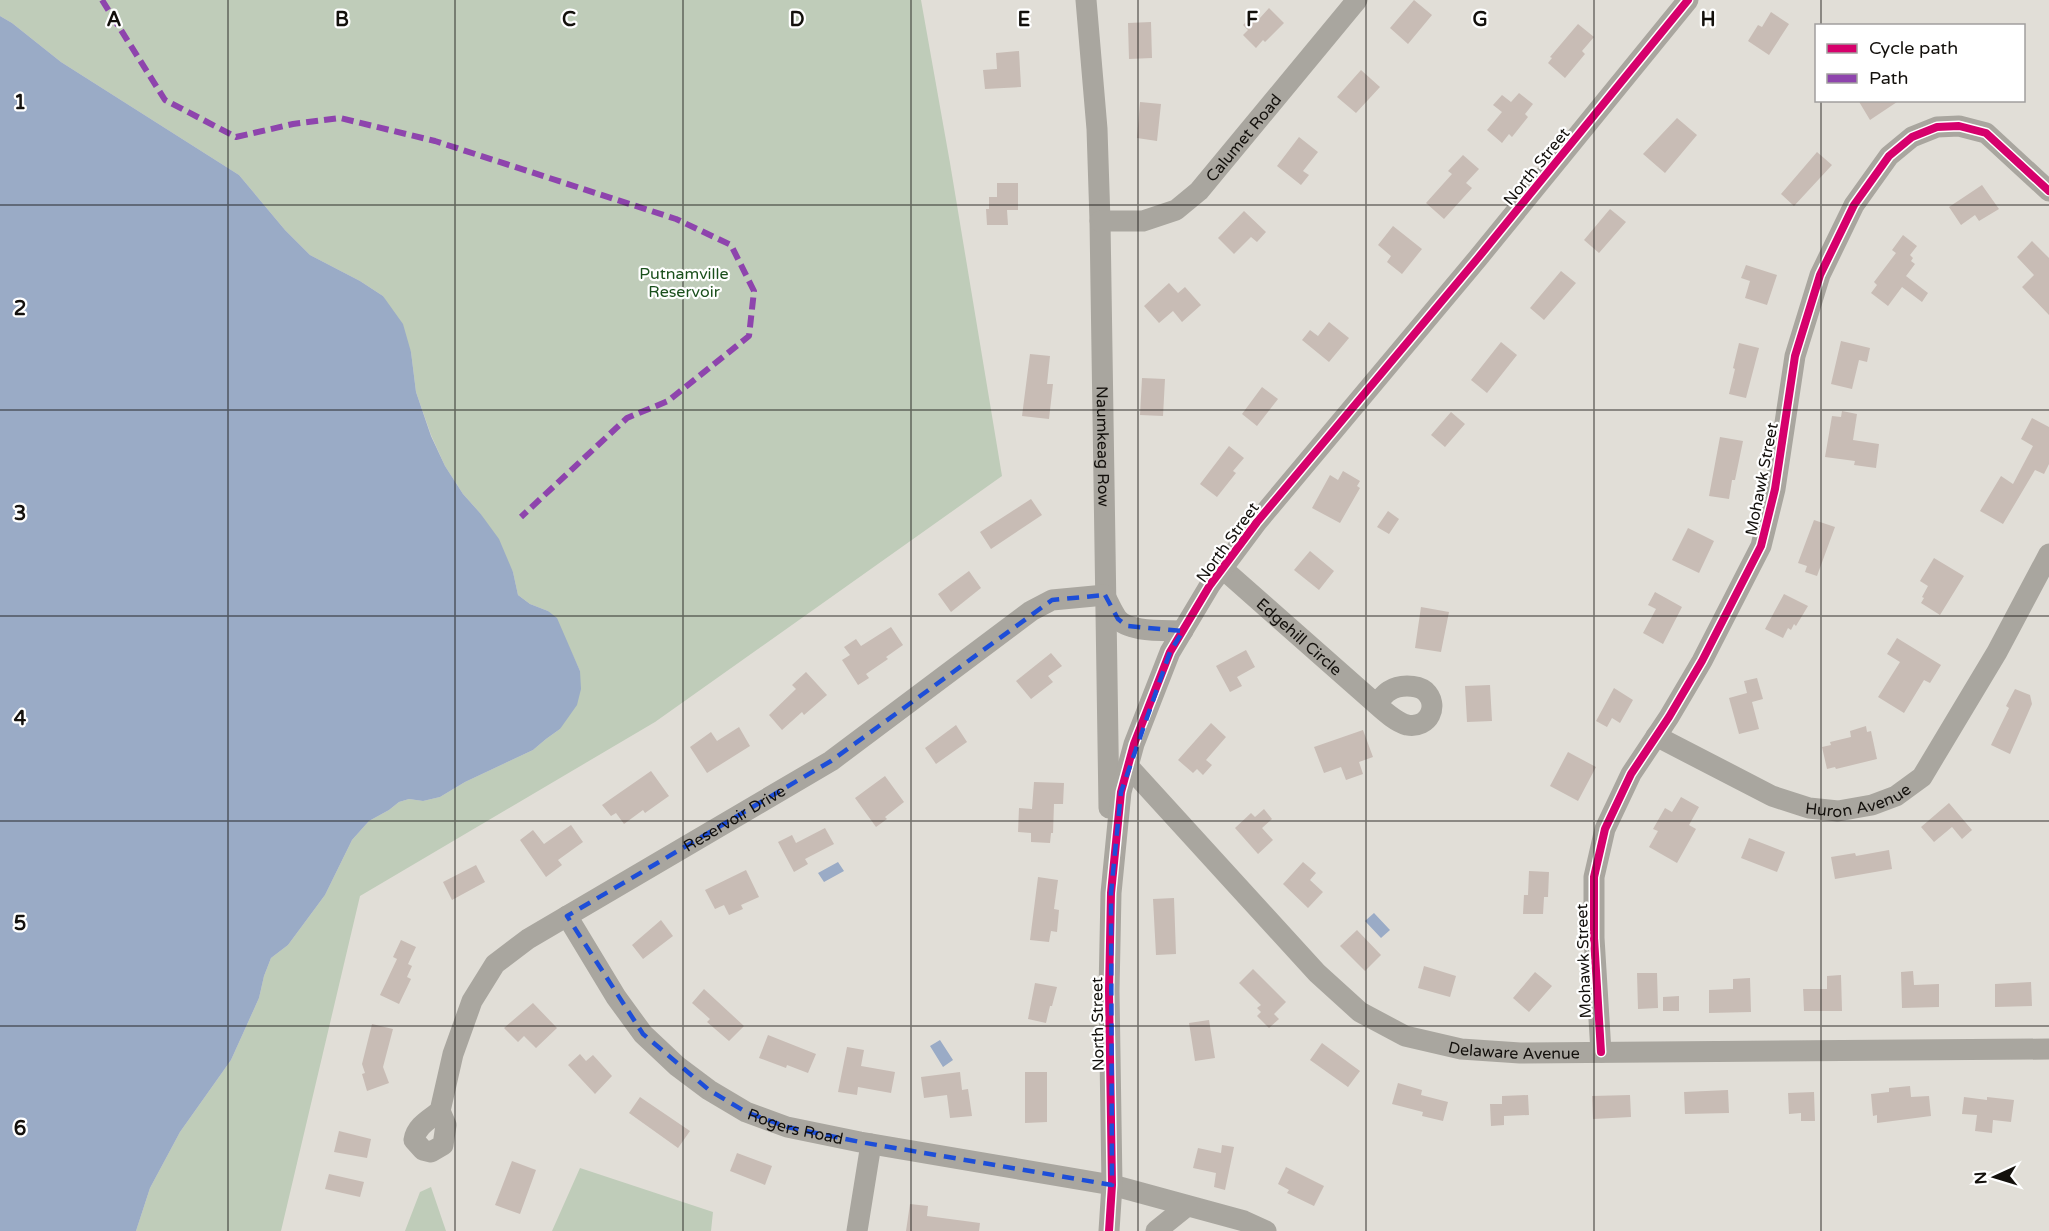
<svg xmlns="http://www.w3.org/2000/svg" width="2049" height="1231" font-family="'Varela Round',sans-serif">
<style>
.green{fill:#bfccb9}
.water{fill:#9aabc6}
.building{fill:#c8bcb5}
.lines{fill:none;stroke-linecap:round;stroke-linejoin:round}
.minor{stroke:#a9a69f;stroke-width:21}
.quiet{stroke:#8e44ad;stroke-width:6;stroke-dasharray:12 6;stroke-linecap:butt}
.cycleway-casing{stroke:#fff;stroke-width:11}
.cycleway{stroke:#d6006c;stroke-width:8}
.marked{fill:none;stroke:#1d4ed8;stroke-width:4.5;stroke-dasharray:12 8;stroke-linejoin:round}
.grid{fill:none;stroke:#13100c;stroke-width:1.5;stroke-opacity:0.55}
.labels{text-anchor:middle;stroke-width:4.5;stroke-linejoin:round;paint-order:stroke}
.street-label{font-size:16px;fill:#13100c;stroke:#fff}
.park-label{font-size:16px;fill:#1a4f1c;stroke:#fff}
.grid-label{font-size:20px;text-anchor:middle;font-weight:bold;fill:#13100c;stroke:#fff;stroke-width:4.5;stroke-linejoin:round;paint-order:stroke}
</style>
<rect width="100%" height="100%" fill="#e1ded7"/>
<path class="green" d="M0 0H921L950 163 1002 476 655 722 360 896 281 1231H136L150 1188 180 1132 231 1060 259 998 264 976 271 958 288 945 325 895 352 840 369 821 389 810 399 802 409 799 423 801 440 797 465 782 533 750 546 739 560 729 580 671 568 645 548 611 530 604 518 595 513 572 480 513 463 494 445 466 431 435 416 392 411 352 383 296 360 281 310 255 285 230 239 175 61 62 12 23 0 16Z
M580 1168 713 1212 711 1231H552Z
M431 1187 446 1231H405L420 1192Z"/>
<path class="water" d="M0 16 12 23 61 62 239 175 285 230 310 255 360 281 383 296 403 324 411 352 416 392 431 436 445 466 463 494 480 513 499 539 513 572 518 595 530 604 548 611 557 618 580 671 581 689 577 705 560 729 546 739 533 750 465 782 440 797 423 801 409 799 399 802 389 810 369 821 352 840 325 895 288 945 271 958 264 976 259 998 231 1060 180 1132 150 1188 136 1231H0Z
M838 862 844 871 824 882 818 873Z
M1374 913 1390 930 1381 938 1365 921Z
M940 1040 953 1060 943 1067 930 1046Z"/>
<path class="building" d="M1414 0 1432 15 1408 44 1390 28Z
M1269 8 1284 23 1265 42 1263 40 1256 48 1243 35 1248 30 1243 25 1254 14 1259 19Z
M1771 12 1789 24 1769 55 1748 41 1758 25 1762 27Z
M1151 22 1152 58 1129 59 1128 23Z
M1578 24 1594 37 1582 51 1585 54 1565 78 1548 63 1552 58 1550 57Z
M1019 51 1021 87 985 89 983 70 997 69 996 53Z
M1361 70 1380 87 1356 113 1337 97Z
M1519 93 1533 104 1525 114 1528 117 1512 137 1509 134 1502 143 1487 130 1502 112 1493 105 1502 95 1511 102Z
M1858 100H1900L1870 120Z
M1140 102 1161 104 1157 141 1137 138Z
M1677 118 1697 135 1665 173 1643 154Z
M1299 137 1318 152 1303 171 1309 175 1301 185 1277 166Z
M1817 152 1832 165 1794 206 1781 194Z
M1463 155 1479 169 1466 183 1472 188 1444 219 1426 203 1452 174 1448 171Z
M997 183H1018V210H1007L1008 225H987L986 209H989V197H997Z
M1982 185 1999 209 1979 221 1975 215 1961 225 1949 207Z
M1610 209 1626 222 1599 253 1584 240Z
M1244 211 1266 232 1257 242 1251 237 1234 254 1218 238Z
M1393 226 1422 249 1402 274 1387 262 1391 256 1378 245Z
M1903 235 1917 246 1910 255 1913 258 1911 261 1915 264 1906 276 1928 293 1922 302 1902 287 1888 306 1871 293 1877 285 1874 282 1896 253 1892 250Z
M2032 241 2049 258V315L2022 287 2034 275 2017 257Z
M1746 265 1777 275 1767 305 1745 298 1750 281 1741 278Z
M1561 271 1576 283 1544 320 1530 308Z
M1169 283 1178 293 1185 287 1201 305 1182 322 1173 311 1159 323 1144 306Z
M1329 322 1349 338 1329 362 1302 340 1310 330 1318 336Z
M1841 341 1870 348 1867 362 1859 360 1852 389 1831 384Z
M1501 342 1517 355 1487 393 1471 380Z
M1739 343 1759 348 1746 398 1729 394 1735 369 1733 368Z
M1030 354 1050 356 1047 384H1053L1049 419 1022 416Z
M1142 378 1165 379 1163 416 1140 415Z
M1262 387 1278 399 1257 426 1242 414Z
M1842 411 1857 414 1853 440 1879 444 1876 468 1854 465 1855 461 1825 457 1832 416 1841 417Z
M1451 412 1465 424 1445 447 1431 435Z
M2032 418 2049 427V464L2044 474 2035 470 2003 524 1980 511 2001 476 2013 484 2033 446 2021 439Z
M1720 437 1743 441 1735 480H1732L1729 499 1709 496Z
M1229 446 1244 458 1233 471 1236 473 1217 497 1200 484Z
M1343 471 1360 481 1357 486 1360 488 1340 523 1312 508 1330 475 1338 480Z
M1031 499 1042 515 991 549 980 532Z
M1388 511 1399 519 1389 534 1377 527Z
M1814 520 1835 527 1817 576 1805 572 1807 566 1798 563Z
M1688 528 1714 541 1699 573 1672 560Z
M1310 551 1334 571 1319 590 1294 570Z
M1934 558 1964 576 1940 615 1921 603 1924 598 1922 597 1928 586 1920 581Z
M969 571 981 588 951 612 938 594Z
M1655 592 1682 607 1663 644 1643 633 1656 609 1648 605Z
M1784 594 1808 606 1796 626 1794 624 1791 630 1788 628 1783 638 1765 629Z
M1421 607 1449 612 1441 652 1415 648Z
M891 627 903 645 886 657 888 659 866 674 869 678 858 685 842 660 850 655 844 647 856 639 861 646Z
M1897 638 1941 665 1930 683 1924 680 1904 713 1878 697 1900 662 1887 654Z
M1246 650 1255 667 1237 677 1242 686 1230 692 1216 666Z
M1051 653 1062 666 1048 676 1053 682 1031 699 1016 681Z
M806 672 827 695 804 715 802 712 782 730 769 715 796 689 792 685Z
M1757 678 1763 699 1752 702 1759 729 1739 734 1729 698 1747 693 1744 681Z
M1490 685 1492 721 1467 722 1465 686Z
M1614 688 1633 700 1620 723 1612 718 1607 727 1596 721Z
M2015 689 2030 695 2032 704 2010 754 1991 745 2009 708 2006 706Z
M1211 723 1226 737 1206 760 1212 765 1203 775 1197 769 1193 773 1178 760Z
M956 725 967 742 936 764 925 748Z
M1866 726 1867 732 1871 731 1877 759 1836 769 1835 767 1827 769 1822 747 1831 745 1830 742 1851 737 1850 731Z
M739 727 750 746 707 773 690 747 711 732 717 741Z
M1363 730 1373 757 1359 762 1363 774 1346 780 1341 767 1324 773 1314 747Z
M1568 752 1596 767 1578 801 1550 786Z
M651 771 669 796 645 813 643 810 624 824 616 813 611 816 602 805Z
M885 776 904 802 885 817 887 819 876 827 855 798Z
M1034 782 1064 783 1063 804H1054L1053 833H1051L1050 843 1031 842V833L1018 832 1019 808 1032 809Z
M1681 797 1699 807 1689 825 1696 829 1677 863 1649 847 1658 831 1653 829 1665 808 1672 812Z
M1949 803 1972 830 1962 839 1952 827 1934 842 1921 827Z
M1264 809 1272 819 1262 828 1273 840 1258 854 1235 828 1251 813 1255 817Z
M571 825 583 842 558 860 562 865 546 877 520 840 533 830 544 844Z
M825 828 834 844 805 859 808 864 794 872 778 842 792 835 796 843Z
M1749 838 1785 852 1777 872 1741 858Z
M1889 850 1892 869 1835 879 1831 857 1855 853 1856 856Z
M1303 862 1316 873 1310 880 1323 892 1308 908 1283 884Z
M476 865 485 882 452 900 443 882Z
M746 870 759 897 741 905 743 909 729 915 724 905 715 909 705 890Z
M1529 871 1549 872 1548 897H1544L1543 914H1523L1524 895H1528Z
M1038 877 1058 880 1054 909 1059 910 1057 932 1051 931 1049 942 1030 940Z
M1174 898 1176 954 1156 955 1153 899Z
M661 920 673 936 643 959 632 945Z
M1357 930 1381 955 1365 971 1340 946Z
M401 940 416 947 408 964 412 966 407 977 411 979 399 1004 380 995 397 959 393 957Z
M1424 966 1456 976 1450 997 1418 988Z
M1253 969 1286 1002 1274 1014 1279 1019 1269 1028 1257 1016 1261 1012 1257 1008 1261 1005 1239 983Z
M1913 971 1914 985 1939 984V1007L1902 1008 1901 972Z
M1535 972 1552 986 1529 1012 1513 998Z
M1637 973H1657L1658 1008 1638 1009Z
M1841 975 1842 1011H1804L1803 989H1827V976Z
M1750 978 1751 1012 1709 1013V990L1733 989V979Z
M2031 982 2032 1006 1995 1007V984Z
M1035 983 1057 987 1052 1006H1050L1046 1023 1028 1019Z
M704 989 744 1026 729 1041 707 1022 710 1019 692 1003Z
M1679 996V1011H1663V997Z
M533 1003 557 1028 536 1048 524 1036 518 1042 504 1028Z
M1209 1020 1215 1058 1195 1061 1189 1023Z
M372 1024 393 1029 383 1067 389 1083 367 1091 362 1074 365 1073 362 1064Z
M768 1035 816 1054 808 1073 787 1065 786 1068 759 1058Z
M1322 1043 1360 1071 1348 1087 1310 1060Z
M847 1047 864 1050 861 1066 895 1072 891 1093 858 1087 857 1095 838 1092Z
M580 1054 586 1061 593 1055 612 1076 595 1094 568 1065Z
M960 1072 962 1090 968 1089 972 1116 950 1118 947 1095 924 1098 921 1077Z
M1025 1072H1047V1122L1025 1123Z
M1398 1083 1422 1090 1421 1095 1448 1102 1443 1121 1422 1116 1423 1112 1392 1104Z
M1910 1086 1911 1097 1929 1096 1931 1116 1877 1123V1115L1873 1116 1871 1094 1889 1092V1088Z
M1728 1090 1729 1113 1685 1114 1684 1092Z
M1814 1092 1815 1121H1801V1113L1789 1114 1788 1093Z
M1528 1095 1529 1115 1504 1116V1125L1491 1126 1490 1104H1502V1096Z
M1630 1095 1631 1117 1593 1119 1592 1096Z
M640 1097 690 1131 678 1148 629 1113Z
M1964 1097 1987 1100V1097L2014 1100 2011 1122 1993 1120 1992 1133 1975 1131 1977 1115 1962 1114Z
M339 1131 371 1139 367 1158 334 1152Z
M1222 1145 1234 1147 1225 1190 1214 1187 1216 1173 1193 1168 1198 1148 1221 1153Z
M737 1153 772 1166 765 1185 730 1171Z
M512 1161 536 1170 520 1214 495 1205Z
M1286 1167 1324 1186 1314 1206 1287 1193 1289 1190 1278 1184Z
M329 1174 364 1182 360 1197 325 1189Z
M910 1204 928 1206 927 1216 980 1223 979 1231H906Z"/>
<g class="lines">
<g class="minor">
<path id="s1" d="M1086 0 1097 129 1100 221 1109 808"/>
<path id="s2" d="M1100 221H1143L1176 210 1199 191 1357 0"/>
<path id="s3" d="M1223 569 1376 704C1385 712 1396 722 1407 725 1429 729 1440 705 1425 691 1420 687 1413 686 1407 686 1401 686 1395 687 1389 691 1384 694 1380 700 1376 704"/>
<path d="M1105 596C1109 603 1112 611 1117 618 1128 633 1165 630 1183 631"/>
<path id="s4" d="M1656 736 1772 796 1809 808 1838 811 1872 805 1896 796 1922 777 1997 652 2049 554"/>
<path id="s5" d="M1128 766 1317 973 1360 1012 1405 1036 1461 1049 1520 1053 2049 1049"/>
<path id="s6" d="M567 916 616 997 643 1034 677 1066 709 1090 746 1112 787 1127 860 1142 1112 1185 1244 1221 1266 1231"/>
<path d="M1601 1052 1594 938V877L1605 829 1631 774 1669 717 1702 661 1761 546 1775 489 1795 356 1820 275 1854 205 1889 156 1912 137 1937 127 1959 126 1986 133 2049 191"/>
<path id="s7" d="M440 1111C430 1119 416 1126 414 1140L423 1150 431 1152 443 1145 446 1125 440 1111 453 1054 472 1001 495 964 528 939 831 761 1031 611 1052 600 1105 595"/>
<path d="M857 1231 871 1144"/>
<path d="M1109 1231 1112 1185 1109 991 1111 893 1121 792 1134 744 1170 652 1210 585 1257 522 1478 258 1688 0"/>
<path d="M1156 1231 1187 1206"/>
</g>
<path class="quiet" d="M102 0 165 100 236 137 293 124 340 118 435 141 676 219 731 245 754 291 749 336 668 401 627 418 521 517"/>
<g class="cycleway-casing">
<path id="cycleway" d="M1601 1052 1594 938V877L1605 829 1631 774 1669 717 1702 661 1761 546 1775 489 1795 356 1820 275 1854 205 1889 156 1912 137 1937 127 1959 126 1986 133 2049 191
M1109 1231 1112 1185 1109 991 1111 893 1121 792 1134 744 1170 652 1210 585 1257 522 1478 258 1688 0"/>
</g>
<use href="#cycleway" class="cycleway"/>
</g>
<path class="marked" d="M1105 595 1118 619 1127 626 1183 631 1170 652 1121 792 1111 893 1112 1185 860 1142 787 1127 746 1112 709 1090 643 1034 567 916 831 761 1052 600Z"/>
<path class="grid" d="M228 0V1231M455 0V1231M683 0V1231M911 0V1231M1138 0V1231M1366 0V1231M1594 0V1231M1821 0V26M1821 100V1231M0 205H2049M0 410H2049M0 616H2049M0 821H2049M0 1026H2049"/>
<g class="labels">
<g class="street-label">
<text dy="6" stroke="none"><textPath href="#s2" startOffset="177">Calumet Road</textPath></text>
<text transform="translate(1536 166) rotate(-51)" y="6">North Street</text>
<text dy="6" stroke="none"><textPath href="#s1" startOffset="447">Naumkeag Row</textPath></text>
<text transform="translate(1761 479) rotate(-79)" y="6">Mohawk Street</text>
<text transform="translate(1227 542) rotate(-54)" y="6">North Street</text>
<text dy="6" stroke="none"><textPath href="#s3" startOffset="102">Edgehill Circle</textPath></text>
<text dy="6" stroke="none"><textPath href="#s4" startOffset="220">Huron Avenue</textPath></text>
<text dy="6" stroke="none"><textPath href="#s7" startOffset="550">Reservoir Drive</textPath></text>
<text transform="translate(1583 961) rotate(-92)" y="6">Mohawk Street</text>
<text transform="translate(1097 1024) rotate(-91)" y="6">North Street</text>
<text dy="6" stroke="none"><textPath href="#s5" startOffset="500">Delaware Avenue</textPath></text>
<text dy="6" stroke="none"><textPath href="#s6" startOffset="322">Rogers Road</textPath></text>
</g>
<g class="park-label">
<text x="684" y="279">Putnamville<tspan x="684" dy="18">Reservoir</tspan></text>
</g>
</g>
<g class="grid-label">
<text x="114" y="26">A</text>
<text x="342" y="26">B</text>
<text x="569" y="26">C</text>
<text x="797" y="26">D</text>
<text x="1024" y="26">E</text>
<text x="1252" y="26">F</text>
<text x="1480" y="26">G</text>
<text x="1708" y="26">H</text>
<text x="20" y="109">1</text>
<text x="20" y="315">2</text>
<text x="20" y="520">3</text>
<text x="20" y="725">4</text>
<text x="20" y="930">5</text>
<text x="20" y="1135">6</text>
</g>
<rect x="1815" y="24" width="210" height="78" fill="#ffffff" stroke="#a19f9e" stroke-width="1.5"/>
<rect x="1827" y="44" width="30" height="9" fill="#d6006c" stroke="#a19f9e" stroke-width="1.5"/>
<text x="1869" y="54" font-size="18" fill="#13100c">Cycle path</text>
<rect x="1827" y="74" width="30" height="9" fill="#8e44ad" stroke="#a19f9e" stroke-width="1.5"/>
<text x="1869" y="84" font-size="18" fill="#13100c">Path</text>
<g transform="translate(1995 1177) rotate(266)" stroke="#ffffff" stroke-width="4.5" paint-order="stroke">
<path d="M0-4.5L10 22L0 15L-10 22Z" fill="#13100c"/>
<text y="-9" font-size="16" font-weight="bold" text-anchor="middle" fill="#13100c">N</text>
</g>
</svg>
